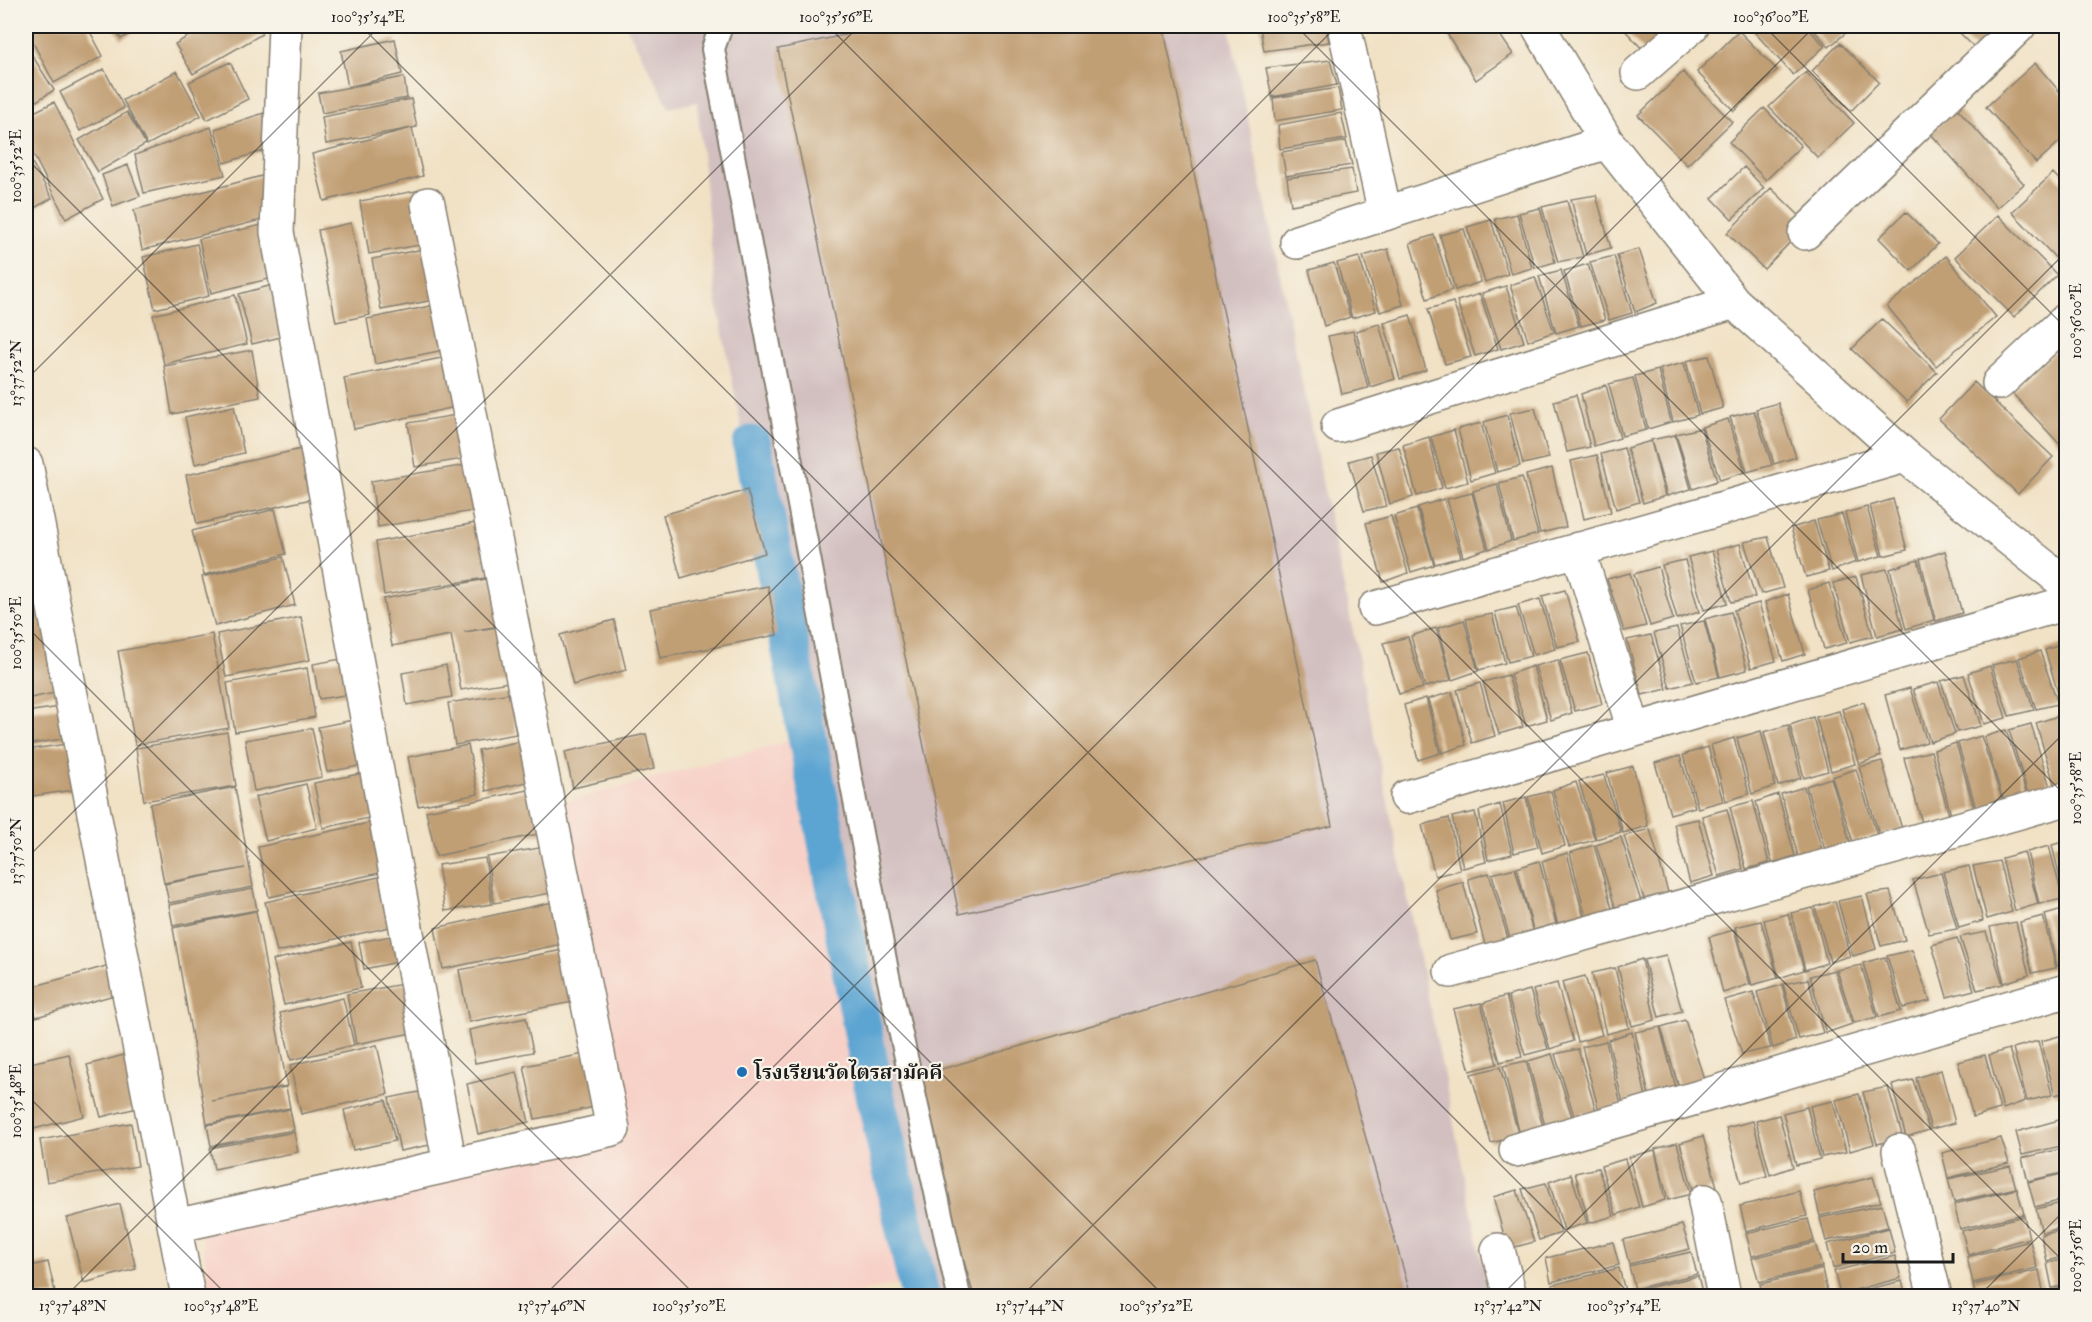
<svg xmlns="http://www.w3.org/2000/svg" width="2092" height="1322" font-family="'IM FELL Double Pica','Noto Serif Thai',serif">
<style>
.built{fill:#f7d1c7}
.industrial{fill:#d2bfc0}
.lines{fill:none;stroke-linecap:round;stroke-linejoin:round}
.canal{stroke:#5ba4d2;stroke-width:39}
.building{fill:#c19f74}
.service-casing{stroke:#867f71;stroke-width:26}
.minor-casing{stroke:#867f71;stroke-width:36}
.service{stroke:#fff;stroke-width:22}
.minor{stroke:#fff;stroke-width:33}
.ticks{fill:none;stroke:#1c1c1c;stroke-width:1.5;stroke-opacity:0.45}
.poi-dot{fill:#1f6fb2;stroke:#f7f3e8;stroke-width:2}
.labels{text-anchor:middle;stroke-width:4.5;stroke-linejoin:round;paint-order:stroke}
.poi-label{font-size:20px;font-weight:bold;fill:#1c1c1c;stroke:#f7f3e8;text-anchor:start}
.neatline{fill:none;stroke:#1c1c1c;stroke-width:2}
.ticks-label{font-size:15px;text-anchor:middle;fill:#1c1c1c}
</style>
<rect width="100%" height="100%" fill="#f7f3e8"/>
<filter id="ink" filterUnits="userSpaceOnUse"><feTurbulence type="fractalNoise" baseFrequency=".0167" numOctaves="2"/><feDisplacementMap in="SourceGraphic" scale="12" xChannelSelector="R" yChannelSelector="G"/><feConvolveMatrix kernelMatrix="1 2 1 2 8 2 1 2 1" color-interpolation-filters="sRGB"/></filter>
<filter id="wash" filterUnits="userSpaceOnUse"><feTurbulence type="fractalNoise" baseFrequency=".008" numOctaves="4" result="noise"/><feDisplacementMap in="SourceGraphic" scale="24" xChannelSelector="R" yChannelSelector="G"/><feGaussianBlur stdDeviation="1.35" result="paint"/><feColorMatrix in="noise" values="0 0 0 0 0 0 0 0 0 0 0 0 0 0 0 0 0 1.4 0 .05"/><feComposite in="paint" operator="in"/></filter>
<g filter="url(#wash)">
<rect width="100%" height="100%" fill="#f1e2c6"/>
<path class="built" d="M803 737 909 1281 845 1296H211L201 1234 629 1135 563 803Z"/>
<path class="industrial" d="M626 26H1229L1489 1296H912L716 298 697 102 670 108Z"/>
<g class="lines">
<path class="canal" d="M752 445 873 1085 920 1296"/>
</g>
<g id="blocks">
<path class="building" d="M26 26H87L103 56 54 83 26 29Z
M113 26H144L121 39Z
M206 26H257L262 34 193 74 175 44Z
M887 26H1163L1332 826 959 914 778 49Z
M1266 26H1326L1329 42 1264 51 1260 27Z
M1442 26H1494L1513 54 1476 80Z
M1621 26H1674L1645 52Z
M1749 26H1806L1825 46 1793 75Z
M1810 26H1854L1829 47Z
M1953 26H2004L1978 51Z
M1739 31 1777 70 1734 111 1697 72Z
M395 39 402 74 348 87 341 51Z
M1840 43 1879 82 1851 111 1812 71Z
M30 52 54 90 26 108V55Z
M1330 60 1337 85 1272 97 1266 68Z
M230 62 248 99 207 120 189 82Z
M2035 63 2066 99V136L2036 163 1986 107Z
M104 69 124 108 80 131 60 92Z
M177 71 201 116 147 145 123 100Z
M1683 72 1732 122 1687 165 1638 115Z
M1806 72 1854 123 1818 158 1769 107Z
M404 77 407 98 322 113 318 93Z
M1338 88 1342 110 1275 121 1273 98Z
M411 99 417 127 326 144 322 117Z
M54 102 103 199 66 219 26 140V116Z
M1764 108 1801 146 1766 180 1729 142Z
M1957 108 2024 184 1997 208 1930 133Z
M127 112 146 144 98 172 79 140Z
M264 113 273 148 224 163 215 129Z
M1341 113 1347 139 1280 149 1278 125Z
M211 127 225 175 144 193 135 155Z
M412 128 423 176 324 201 312 154Z
M1346 141 1352 165 1286 176 1282 152Z
M26 152 52 198 26 213Z
M128 165 140 196 113 206 102 175Z
M1744 167 1764 188 1732 219 1712 198Z
M1352 169 1356 193 1291 205 1287 178Z
M2053 173 2066 187V269L2012 212Z
M269 174V218L142 250 134 210Z
M1771 188 1808 224 1764 269 1727 233Z
M421 190 431 243 369 254 360 201Z
M1596 195 1611 248 1586 255 1571 199Z
M1567 201 1583 257 1558 262 1542 207Z
M1540 208 1555 262 1535 268 1519 213Z
M1906 212 1938 244 1911 271 1879 238Z
M1517 214 1532 268 1511 274 1495 219Z
M1998 215 2057 275 2014 317 1955 257Z
M1491 220 1508 274 1485 282 1467 227Z
M351 223 370 315 336 322 318 230Z
M266 224 277 277 211 293 199 239Z
M1464 229 1481 282 1455 290 1440 235Z
M1434 235 1452 290 1427 299 1410 243Z
M197 244 209 296 155 309 143 257Z
M429 248 439 299 381 310 372 259Z
M1388 249 1403 305 1380 312 1363 256Z
M1639 249 1657 303 1635 312 1617 255Z
M1614 256 1632 313 1609 320 1590 262Z
M1946 256 1996 317 1936 366 1887 306Z
M1359 257 1376 311 1352 318 1337 263Z
M1334 263 1350 317 1324 326 1309 270Z
M1588 264 1605 320 1581 326 1564 271Z
M1561 270 1579 326 1556 333 1539 276Z
M1535 277 1554 332 1528 341 1510 285Z
M280 283 293 334 252 344 239 294Z
M1506 286 1524 342 1501 349 1482 293Z
M1480 294 1498 349 1475 356 1457 301Z
M235 295 247 344 164 364 153 315Z
M1453 302 1471 357 1445 364 1428 309Z
M440 304 449 349 375 364 367 319Z
M1410 315 1426 370 1400 379 1384 323Z
M1882 319 1937 372 1907 402 1852 349Z
M1379 324 1395 379 1370 387 1356 331Z
M1353 331 1368 388 1342 394 1328 336Z
M2066 340V451L2011 392Z
M252 350 260 397 172 414 164 366Z
M451 356 460 406 354 429 344 378Z
M1709 356 1723 408 1700 414 1686 361Z
M1684 363 1698 415 1673 422 1660 369Z
M1658 370 1671 422 1648 429 1635 376Z
M1633 378 1646 430 1622 436 1609 384Z
M1974 382 2053 457 2018 494 1939 419Z
M1606 385 1620 438 1594 446 1581 394Z
M1576 395 1590 447 1567 452 1554 401Z
M1778 403 1796 457 1774 464 1756 409Z
M234 406 244 453 195 464 185 417Z
M1535 408 1549 458 1523 464 1510 413Z
M1754 411 1772 465 1747 472 1730 417Z
M462 414 469 458 415 467 408 423Z
M1507 415 1520 466 1497 472 1484 422Z
M1728 419 1745 472 1720 480 1702 427Z
M1481 423 1495 473 1471 480 1458 429Z
M1701 428 1717 481 1693 489 1676 434Z
M1454 430 1468 482 1445 488 1431 437Z
M1675 435 1691 489 1667 496 1651 440Z
M1429 437 1442 488 1417 496 1403 445Z
M1651 441 1665 496 1643 503 1627 448Z
M310 447 321 497 197 524 186 475Z
M1399 447 1413 497 1390 504 1376 452Z
M1624 448 1639 502 1616 509 1601 454Z
M1371 455 1386 506 1364 511 1349 461Z
M1597 455 1611 512 1584 519 1571 461Z
M472 464 479 510 378 527 371 481Z
M1552 468 1566 527 1540 533 1526 475Z
M1522 477 1538 534 1513 541 1499 483Z
M1497 484 1511 541 1489 549 1473 491Z
M747 490 765 553 681 578 663 515Z
M1472 493 1487 549 1463 557 1447 499Z
M1444 499 1461 557 1435 564 1418 507Z
M1893 499 1907 550 1883 556 1870 506Z
M1867 507 1881 556 1858 562 1845 513Z
M275 509 286 554 204 575 192 531Z
M1417 509 1434 565 1411 572 1394 516Z
M1842 514 1856 562 1832 571 1817 520Z
M1391 516 1408 573 1383 582 1366 523Z
M486 521 497 576 384 595 376 542Z
M1814 521 1829 571 1806 577 1791 528Z
M1768 537 1783 588 1761 594 1744 542Z
M1740 544 1755 597 1731 602 1716 550Z
M1712 551 1727 603 1704 610 1688 557Z
M1945 551 1962 613 1936 621 1920 559Z
M283 557 295 605 215 626 202 577Z
M1685 560 1699 612 1677 619 1662 565Z
M1918 560 1934 620 1906 629 1890 569Z
M1658 567 1673 619 1650 626 1634 574Z
M1887 569 1903 629 1877 636 1861 575Z
M1630 573 1646 626 1624 631 1607 579Z
M496 577 504 625 464 632 505 626 515 681 461 690 451 635 392 646 383 599Z
M1856 577 1873 636 1850 642 1833 583Z
M1829 583 1847 643 1824 649 1808 590Z
M43 586 64 691 26 699V589Z
M768 586 777 635 660 658 650 609Z
M1565 590 1580 642 1557 647 1542 596Z
M1788 594 1805 654 1783 661 1765 602Z
M1540 599 1555 649 1534 655 1518 605Z
M1759 603 1776 661 1751 668 1734 610Z
M1516 607 1531 656 1508 662 1495 612Z
M1731 612 1747 670 1720 677 1705 619Z
M1492 614 1505 663 1479 670 1466 619Z
M301 617 310 660 226 677 217 634Z
M614 620 626 670 573 685 560 635Z
M1464 620 1478 671 1452 680 1438 628Z
M1704 621 1719 677 1696 682 1680 626Z
M1436 628 1451 680 1425 687 1411 636Z
M1677 628 1693 682 1670 688 1654 633Z
M212 634 229 728 135 745 118 651Z
M1651 635 1667 689 1642 695 1627 640Z
M1408 637 1423 688 1399 694 1383 643Z
M2066 643V702L2061 703 2045 650Z
M2040 651 2058 704 2036 709 2019 658Z
M1588 653 1602 704 1575 711 1560 660Z
M352 657 358 693 319 699 313 664Z
M2017 659 2034 710 2009 716 1992 665Z
M1558 660 1572 713 1551 720 1535 666Z
M446 665 452 697 407 705 402 673Z
M1533 666 1547 720 1526 726 1510 674Z
M1990 666 2006 718 1984 724 1968 673Z
M307 668 315 717 235 732 227 683Z
M1508 675 1523 727 1499 734 1483 682Z
M1964 675 1981 726 1957 732 1941 681Z
M1938 682 1955 734 1930 742 1913 689Z
M1480 683 1495 736 1472 743 1457 690Z
M1910 688 1927 742 1900 750 1885 695Z
M1452 692 1466 745 1442 753 1428 699Z
M510 693 516 734 455 745 448 703Z
M1426 698 1440 753 1418 760 1404 705Z
M1864 702 1881 756 1859 764 1842 709Z
M67 706 73 737 26 745V712Z
M1839 711 1855 764 1831 771 1816 717Z
M2058 716 2066 742V783L2055 787 2036 723Z
M1813 717 1828 771 1804 778 1790 725Z
M363 718 371 764 327 772 318 727Z
M2031 724 2050 787 2028 794 2009 730Z
M1788 725 1801 778 1778 786 1764 732Z
M312 728 322 777 254 791 245 740Z
M2006 730 2027 795 2004 803 1984 737Z
M1761 731 1775 786 1752 794 1737 738Z
M227 732 236 786 144 801 136 748Z
M646 734 654 769 573 788 565 752Z
M1981 736 2003 802 1976 809 1958 743Z
M1734 738 1749 794 1726 801 1711 745Z
M522 741 531 781 486 791 478 750Z
M73 743 80 789 26 797V750Z
M1956 743 1974 809 1951 815 1934 750Z
M468 745 478 794 418 806 408 757Z
M1708 747 1723 801 1698 808 1683 755Z
M1931 751 1949 815 1922 823 1904 758Z
M1680 756 1695 807 1670 814 1655 763Z
M1882 761 1902 829 1879 835 1859 767Z
M1633 766 1648 826 1623 833 1607 773Z
M1856 769 1877 835 1853 842 1832 777Z
M369 772 378 816 323 828 314 783Z
M1604 775 1621 832 1596 839 1579 781Z
M1831 778 1850 842 1825 850 1806 786Z
M1576 782 1595 840 1569 847 1553 790Z
M306 784 317 828 266 841 255 797Z
M235 787 253 887 169 903 165 884 245 868 164 883 150 804Z
M1804 787 1822 850 1798 856 1781 794Z
M533 789 543 833 436 856 426 811Z
M1551 791 1565 846 1542 853 1528 797Z
M1778 794 1795 856 1772 863 1756 802Z
M1526 797 1538 847 1514 853 1503 803Z
M1753 801 1769 863 1746 869 1730 807Z
M1500 804 1512 854 1488 860 1479 811Z
M1727 809 1743 869 1719 876 1702 816Z
M1475 812 1486 862 1463 868 1452 817Z
M1449 818 1460 870 1435 876 1422 825Z
M1698 819 1714 876 1690 883 1674 824Z
M378 821 389 871 269 897 258 847Z
M1650 829 1669 896 1645 902 1624 836Z
M1621 837 1642 905 1616 910 1596 845Z
M2066 841V903L2052 845Z
M1594 845 1613 912 1586 918 1570 853Z
M2049 846 2063 899 2039 904 2027 852Z
M545 847 552 893 494 903 487 857Z
M2024 852 2038 904 2015 911 2002 858Z
M1567 853 1584 918 1558 926 1542 861Z
M485 858 492 904 445 911 438 865Z
M1539 861 1557 927 1534 933 1517 868Z
M1999 861 2012 912 1987 919 1973 866Z
M1969 866 1983 921 1959 928 1943 872Z
M1515 868 1533 932 1510 939 1492 874Z
M1489 873 1508 939 1485 945 1468 879Z
M1941 873 1957 929 1929 934 1913 880Z
M388 875 399 925 277 952 265 902Z
M1463 882 1477 934 1450 940 1436 890Z
M253 889 257 910 173 926 169 905Z
M1890 891 1905 940 1881 946 1867 894Z
M1862 896 1876 949 1853 956 1838 901Z
M558 901 567 943 443 969 435 928Z
M1835 901 1850 956 1830 962 1815 907Z
M1813 908 1827 963 1805 970 1791 913Z
M2066 908V964L2057 966 2045 914Z
M256 911 287 1086 212 1101 286 1087 290 1108 207 1124 173 928Z
M1788 914 1804 970 1779 978 1764 920Z
M2043 916 2056 968 2032 973 2020 922Z
M1761 921 1778 978 1752 985 1735 927Z
M2016 922 2029 975 2004 983 1990 927Z
M1734 930 1750 984 1723 993 1709 937Z
M1986 932 2003 984 1977 990 1960 937Z
M402 934 408 960 364 969 359 942Z
M1957 938 1974 990 1947 997 1932 945Z
M351 942 361 988 284 1005 273 960Z
M563 950 573 1002 469 1022 459 970Z
M1912 950 1930 1001 1903 1008 1887 956Z
M1666 955 1682 1011 1659 1017 1644 960Z
M1885 957 1901 1011 1879 1017 1863 963Z
M1642 959 1655 1020 1632 1026 1618 967Z
M1315 960 1411 1296H974L911 1078Z
M110 965 118 994 36 1017 28 988Z
M1861 965 1877 1017 1854 1023 1837 970Z
M1615 968 1629 1028 1606 1034 1592 973Z
M1835 970 1852 1024 1826 1033 1810 976Z
M1585 976 1602 1035 1578 1042 1562 982Z
M1808 979 1823 1033 1799 1039 1783 984Z
M408 983 417 1032 356 1044 347 994Z
M1557 983 1573 1041 1550 1049 1533 990Z
M1782 985 1796 1040 1773 1048 1757 992Z
M1530 990 1548 1049 1525 1055 1508 996Z
M1753 992 1771 1048 1742 1054 1724 1000Z
M1506 996 1522 1057 1500 1062 1483 1003Z
M343 998 354 1045 291 1060 280 1013Z
M1481 1003 1497 1064 1470 1071 1453 1009Z
M526 1018 533 1052 475 1063 469 1030Z
M1685 1020 1705 1082 1679 1088 1661 1027Z
M1660 1027 1676 1088 1649 1096 1635 1032Z
M1632 1032 1646 1097 1623 1103 1608 1040Z
M2063 1035 2066 1047V1092L2055 1095 2041 1041Z
M1606 1041 1621 1105 1599 1111 1582 1047Z
M2038 1041 2052 1095 2027 1101 2013 1048Z
M377 1045 388 1094 301 1114 290 1065Z
M1578 1049 1596 1111 1574 1116 1555 1054Z
M2009 1049 2025 1101 2003 1109 1989 1055Z
M135 1052 149 1105 101 1117 87 1065Z
M589 1053 600 1106 535 1119 524 1066Z
M69 1054 84 1116 26 1131V1064Z
M1552 1054 1573 1120 1545 1126 1528 1061Z
M1985 1055 2000 1109 1973 1117 1958 1062Z
M1526 1061 1543 1127 1520 1135 1503 1066Z
M1500 1067 1519 1136 1491 1143 1471 1074Z
M1941 1070 1955 1123 1931 1129 1916 1078Z
M517 1072 529 1122 478 1134 467 1084Z
M1913 1080 1929 1130 1906 1137 1892 1085Z
M1888 1087 1903 1138 1877 1144 1863 1092Z
M429 1090 440 1143 400 1151 389 1098Z
M1859 1094 1874 1144 1850 1151 1836 1100Z
M386 1100 395 1141 353 1150 344 1110Z
M1833 1101 1846 1152 1822 1157 1810 1106Z
M1807 1107 1820 1159 1796 1165 1783 1113Z
M290 1109 294 1130 211 1146 207 1125Z
M1779 1115 1793 1167 1770 1175 1756 1121Z
M2066 1118V1145L2022 1155 2016 1132Z
M1753 1121 1767 1176 1741 1183 1726 1128Z
M131 1123 138 1166 47 1182 40 1140Z
M294 1132 298 1152 214 1169 210 1148Z
M1703 1136 1717 1187 1694 1194 1680 1143Z
M2001 1138 2009 1163 1948 1178 1942 1153Z
M1677 1143 1691 1194 1668 1200 1655 1149Z
M2066 1148V1172L2028 1181 2022 1158Z
M1655 1150 1665 1200 1642 1207 1629 1157Z
M1625 1159 1639 1207 1616 1215 1601 1166Z
M2010 1166 2016 1188 1954 1202 1948 1179Z
M1598 1168 1614 1216 1589 1223 1575 1173Z
M2066 1173V1199L2035 1207 2028 1182Z
M1571 1174 1587 1223 1564 1230 1549 1182Z
M1873 1177 1881 1202 1820 1216 1814 1192Z
M1546 1183 1561 1233 1539 1240 1522 1189Z
M2017 1189 2024 1214 1960 1229 1954 1204Z
M1517 1190 1534 1242 1508 1249 1493 1197Z
M1799 1191 1807 1216 1746 1231 1740 1206Z
M2066 1202V1226L2042 1233 2036 1209Z
M120 1204 136 1269 84 1283 67 1218Z
M1882 1205 1888 1227 1826 1241 1820 1218Z
M2024 1216 2029 1238 1968 1255 1962 1231Z
M1808 1219 1814 1241 1752 1256 1746 1233Z
M1682 1225 1690 1249 1629 1264 1623 1240Z
M1889 1228 1895 1253 1833 1268 1827 1244Z
M2066 1229V1256L2047 1261 2041 1235Z
M2030 1241 2037 1268 1973 1283 1967 1257Z
M1613 1242 1619 1265 1551 1282 1546 1258Z
M1815 1243 1822 1267 1759 1282 1752 1258Z
M1691 1252 1697 1274 1635 1289 1629 1266Z
M1895 1256 1901 1278 1840 1294 1834 1271Z
M2066 1259V1285L2052 1288 2047 1263Z
M48 1262 56 1296H26V1267Z
M1619 1268 1625 1291 1603 1296H1555L1552 1285Z
M1822 1269 1827 1291 1808 1296H1763L1760 1284Z
M2039 1270 2044 1296H1975L1973 1285Z
M1698 1276 1703 1296H1637L1635 1291Z
M1902 1281 1906 1296H1840Z
M2066 1287V1296H2054L2052 1290Z"/>
</g>
</g>
<g filter="url(#ink)">
<use href="#blocks" fill-opacity="0" stroke="#867f71" stroke-width="1.5"/>
<g class="lines">
<g class="service-casing">
<path id="service" d="M721 26 713 49 888 976 959 1296"/>
</g>
<g class="minor-casing">
<path id="minor" d="M285 26 277 232 450 1165
M1344 26 1385 214
M1538 26 1607 142 1734 302 1905 456 2066 584
M1638 73 1692 26
M1805 233 2019 26
M1297 242 1607 142
M1999 383 2066 320
M1338 426 1734 302
M26 464 188 1296
M1578 549 1634 730
M1375 608 1905 456
M1407 797 2066 603
M1451 971 2066 799
M1516 1150 2066 991
M1899 1151 1935 1296
M1705 1201 1724 1296
M175 1226 613 1129 428 204
M1498 1250 1510 1296"/>
</g>
<use href="#service" class="service"/>
<use href="#minor" class="minor"/>
</g>
</g>
<path class="ticks" d="M361 26 1632 1296M828 26 2066 1264M1296 26 2066 796M1764 26 2066 328M26 158 1164 1296M26 380 380 26M26 626 696 1296M26 859 859 26M26 1094 228 1296M66 1296 1337 26M544 1296 1815 26M1022 1296 2066 252M1501 1296 2066 731M1979 1296 2066 1209"/>
<circle class="poi-dot" cx="742" cy="1072" r="6"/>
<g class="labels">
<g class="poi-label">
<text x="754" y="1079">โรงเรียนวัดไตรสามัคคี</text>
</g>
</g>
<rect width="2092" height="1322" fill="none" stroke="#f7f3e8" stroke-width="66"/>
<path d="M1843 1253v9h110v-9" fill="none" stroke="#1c1c1c" stroke-width="3"/>
<text x="1852" y="1253" font-size="18" fill="#1c1c1c" stroke="#f7f3e8" stroke-width="4.5" paint-order="stroke">20 m</text>
<rect x="33" y="33" width="2026" height="1256" class="neatline"/>
<g class="ticks-label">
<text x="368" y="22">100°35'54"E</text>
<text x="836" y="22">100°35'56"E</text>
<text x="1304" y="22">100°35'58"E</text>
<text x="1771" y="22">100°36'00"E</text>
<text transform="translate(16 166) rotate(-90)" y="5">100°35'52"E</text>
<text transform="translate(2076 321) rotate(-90)" y="5">100°36'00"E</text>
<text transform="translate(16 373) rotate(-90)" y="5">13°37'52"N</text>
<text transform="translate(16 633) rotate(-90)" y="5">100°35'50"E</text>
<text transform="translate(2076 788) rotate(-90)" y="5">100°35'58"E</text>
<text transform="translate(16 851) rotate(-90)" y="5">13°37'50"N</text>
<text transform="translate(16 1101) rotate(-90)" y="5">100°35'48"E</text>
<text transform="translate(2076 1256) rotate(-90)" y="5">100°35'56"E</text>
<text x="73" y="1311">13°37'48"N</text>
<text x="221" y="1311">100°35'48"E</text>
<text x="552" y="1311">13°37'46"N</text>
<text x="689" y="1311">100°35'50"E</text>
<text x="1030" y="1311">13°37'44"N</text>
<text x="1156" y="1311">100°35'52"E</text>
<text x="1508" y="1311">13°37'42"N</text>
<text x="1624" y="1311">100°35'54"E</text>
<text x="1986" y="1311">13°37'40"N</text>
</g>
</svg>
